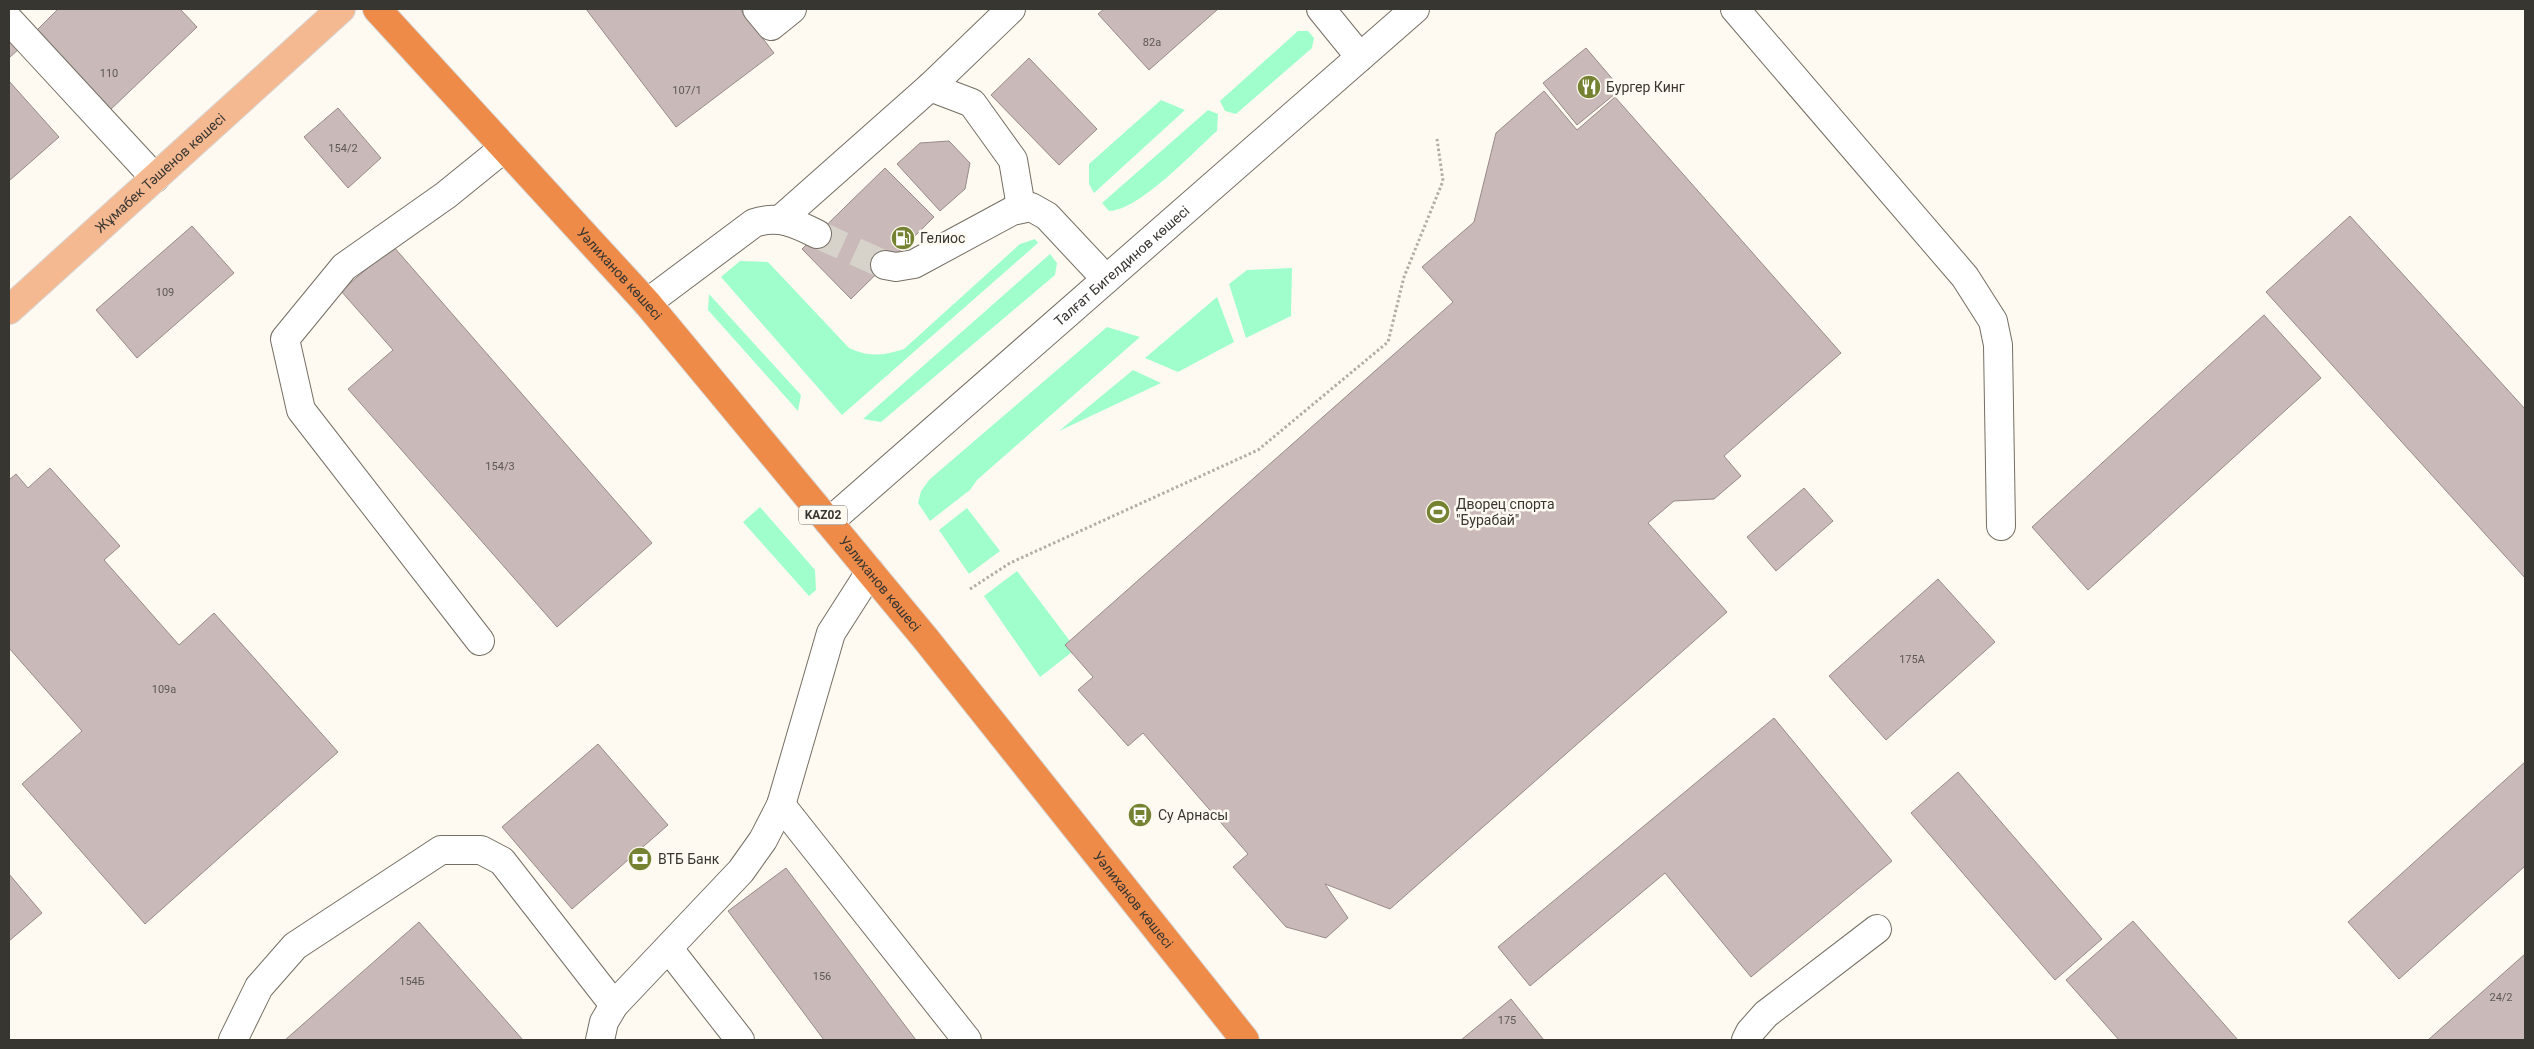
<svg xmlns="http://www.w3.org/2000/svg" width="2534" height="1049" font-family="Roboto,sans-serif">
<style>
.green{fill:#9ffecc}
.building{fill:#c9bab9;stroke:#978a88}
.lines{fill:none;stroke-linecap:round;stroke-linejoin:round}
.minor-tunnel{stroke:#d7d3cb;stroke-width:28;stroke-dasharray:28 14;stroke-linecap:butt}
.minor-casing{stroke:#746e64;stroke-width:30}
.major-casing{stroke:#d7d7d6;stroke-width:30}
.highway-casing{stroke:#d7d7d6;stroke-width:30}
.path{stroke:#b1aea6;stroke-width:3;stroke-dasharray:2.5 2.5;stroke-linecap:butt}
.minor{stroke:#fff;stroke-width:28}
.major{stroke:#f5b992;stroke-width:28}
.highway{stroke:#ee8b49;stroke-width:28}
.labels{text-anchor:middle;stroke-width:5;stroke-linejoin:round;paint-order:stroke}
.number-label{font-size:11px;fill:#5c5753}
.shield{fill:#fffaf1;stroke:#74716b;stroke-width:1}
.shield-label{font-size:12px;font-weight:bold;fill:#383631}
.poi-label{font-size:14px;fill:#383631;stroke:#fffaf1;text-anchor:start}
.street-label{font-size:14px;fill:#383631;stroke:#fffaf1}
</style>
<rect width="100%" height="100%" fill="#fffaf1"/>
<path class="green" d="M1298 31H1308L1314 38 1312 48 1236 114 1225 111 1220 101Z
M1161 100 1185 110 1094 193 1089 184V164Z
M1208 110 1218 114 1217 131C1193 152 1140 210 1109 211L1102 203Z
M1035 239 1038 243 842 415 721 277 740 261 768 262 849 348C869 357 883 356 904 349L1020 244Z
M1050 254 1057 263 1055 275 881 422 863 419Z
M1292 268 1291 316 1246 338 1229 284 1247 270Z
M709 294 801 395 798 411 708 310Z
M1217 297 1234 342 1178 372 1145 358Z
M1107 327 1140 337 977 480 970 490 930 521 918 503 921 491 930 479Z
M1133 370 1161 383 1059 431Z
M760 507 815 570 816 590 809 596 743 522Z
M967 508 1000 551 969 574 939 530Z
M1017 571 1076 649 1040 677 984 596Z"/>
<path class="building" d="M58 9H180L197 27 108 112 33 34Z
M586 9H740L774 53 676 127Z
M1104 9H1218L1149 70 1098 14Z
M9 34 21 47 9 58Z
M1586 48 1621 89 1577 125 1543 83Z
M1029 58 1097 129 1059 165 991 95Z
M9 81 59 137 9 181Z
M1544 91 1577 130 1615 97 1841 353 1724 456 1741 476 1714 499 1674 501 1648 523 1727 612 1390 909 1325 884 1348 918 1326 938 1286 927 1233 867 1248 854 1143 733 1128 746 1078 690 1093 677 1065 645 1453 302 1422 267 1474 222 1496 133Z
M338 108 381 158 348 188 304 137Z
M949 141 970 163 965 189 940 211 897 164 920 143Z
M885 168 934 217 851 299 802 249Z
M2350 216 2525 409V578L2266 292Z
M192 226 234 273 137 358 96 310Z
M393 246 652 543 557 627 348 389 393 350 341 291Z
M2264 315 2321 378 2088 590 2032 527Z
M50 468 120 546 104 560 179 645 214 613 338 752 145 924 22 784 82 731 9 648V480L16 474 28 488Z
M1804 488 1833 521 1776 571 1747 537Z
M1938 579 1995 642 1886 740 1829 676Z
M1774 718 1892 861 1751 977 1665 873 1530 986 1498 947Z
M598 744 668 825 572 909 502 827Z
M2525 762V866L2399 979 2348 922Z
M1958 772 2102 939 2055 980 1911 813Z
M786 868 916 1040H824L728 911Z
M9 874 42 913 9 941Z
M2133 921 2238 1040H2119L2066 980Z
M419 922 523 1040H285Z
M2525 954V1040H2428Z
M1511 999 1544 1040H1461Z"/>
<g class="lines">
<path class="minor-tunnel" d="M817 234 885 265"/>
<g class="minor-casing">
<g id="minor">
<path d="M757 9 771 26 792 9"/>
<path d="M1321 9 1360 57"/>
<path d="M1735 9 1965 277 1993 321 1998 345 2001 526"/>
<path d="M9 20 155 178"/>
<path d="M930 87 972 103 1013 160 1021 207"/>
<path d="M781 219 930 87 1011 9"/>
<path d="M885 265 896 267 914 264 1012 211 1031 207 1047 216 1106 279"/>
<path d="M647 303 754 223C779 215 795 223 817 234"/>
<path id="s1" d="M829 522 1415 9"/>
<path d="M480 641 301 410 285 339 344 267 446 195 504 148"/>
<path d="M781 805 967 1040"/>
<path d="M669 949 740 1040"/>
<path d="M233 1040 259 987 295 946 441 850H481L502 861 614 1005"/>
<path d="M600 1040 604 1022 614 1005 741 871 763 840 781 805 831 633 870 572"/>
<path d="M1746 1040 1750 1032 1766 1014 1877 929"/>
</g>
</g>
<g class="major-casing">
<g id="major">
<path id="s2" d="M9 310 341 9"/>
</g>
</g>
<g class="highway-casing">
<g id="highway">
<path id="s3" d="M377 9 647 303 925 638 1245 1040"/>
</g>
</g>
<path class="path" d="M970 589 1010 563 1258 450 1388 342 1404 277 1443 181 1437 139"/>
<use href="#minor" class="minor"/>
<use href="#major" class="major"/>
<use href="#highway" class="highway"/>
</g>
<defs>
<g id="restaurant-disc" transform="scale(1.25)"><circle r="9.5" fill="#748231" stroke="#fffaf1"/><path d="M-5-6h1v4h1v-4h1v4h1v-4h1v5L-1.5 .5V6h-2V.5L-5-1ZM5-6V6H3V1.5H1.5Q1.5-4 5-6Z" fill="#fff"/></g>
<g id="fuel-disc" transform="scale(1.25)"><circle r="9.5" fill="#748231" stroke="#fffaf1"/><path d="M-5.5-6h7V0h2V4h1.3V-2.5L3-4.5l.8-.8L6-3V5H2.5V1h-1V6h-7ZM-4.2-4.7v3.2H.2V-4.7Z" fill="#fff"/></g>
<g id="stadium-disc" transform="scale(1.25)"><circle r="9.5" fill="#748231" stroke="#fffaf1"/><path d="M0-5a6.5 5 0 1 0 0 10a6.5 5 0 1 0 0-10ZM-3.5-1.8h7v3.6h-7Z" fill="#fff"/></g>
<g id="bus-disc" transform="scale(1.25)"><circle r="9.5" fill="#748231" stroke="#fffaf1"/><path d="M-5-6H5V4H4V6H2V4H-2V6H-4V4H-5ZM-3.5-4V0h7V-4ZM-3.5 1.2v1.5H-2V1.2ZM2 1.2v1.5H3.5V1.2Z" fill="#fff"/></g>
<g id="bank-disc" transform="scale(1.25)"><circle r="9.5" fill="#748231" stroke="#fffaf1"/><path d="M-6-4H6V4H-6ZM0-2.3a2.3 2.3 0 1 0 0 4.6a2.3 2.3 0 1 0 0-4.6Z" fill="#fff"/></g>
</defs>
<g fill-rule="evenodd">
<use href="#restaurant-disc" x="1589" y="87"/>
<use href="#fuel-disc" x="903" y="238"/>
<use href="#stadium-disc" x="1438" y="512"/>
<use href="#bus-disc" x="1140" y="815"/>
<use href="#bank-disc" x="640" y="859"/>
</g>
<g class="labels">
<g class="number-label">
<text x="1152" y="46">82а</text>
<text x="109" y="77">110</text>
<text x="687" y="94">107/1</text>
<text x="343" y="152">154/2</text>
<text x="165" y="296">109</text>
<text x="500" y="470">154/3</text>
<text x="1912" y="663">175А</text>
<text x="164" y="693">109а</text>
<text x="822" y="980">156</text>
<text x="412" y="985">154Б</text>
<text x="2501" y="1001">24/2</text>
<text x="1507" y="1024">175</text>
</g>
<rect class="shield" x="799" y="505.5" width="48" height="19" rx="4"/>
<g class="shield-label">
<text x="823" y="519">KАZ02</text>
</g>
<g class="poi-label">
<text x="1606" y="92">Бургер Кинг</text>
<text x="920" y="243">Гелиос</text>
<text x="1456" y="509">Дворец спорта<tspan x="1456" dy="16">"Бурабай"</tspan></text>
<text x="1158" y="820">Су Арнасы</text>
<text x="658" y="864">ВТБ Банк</text>
</g>
<g class="street-label">
<text dy="5" stroke="none"><textPath href="#s2" startOffset="204">Жұмабек Тәшенов көшесі</textPath></text>
<text dy="5" stroke="none"><textPath href="#s1" startOffset="389">Талғат Бигелдинов көшесі</textPath></text>
<text dy="5" stroke="none"><textPath href="#s3" startOffset="359">Уәлиханов көшесі</textPath></text>
<text dy="5" stroke="none"><textPath href="#s3" startOffset="764">Уәлиханов көшесі</textPath></text>
<text dy="5" stroke="none"><textPath href="#s3" startOffset="1169">Уәлиханов көшесі</textPath></text>
</g>
</g>
<rect width="2534" height="1049" fill="none" stroke="#383631" stroke-width="20"/>
</svg>
